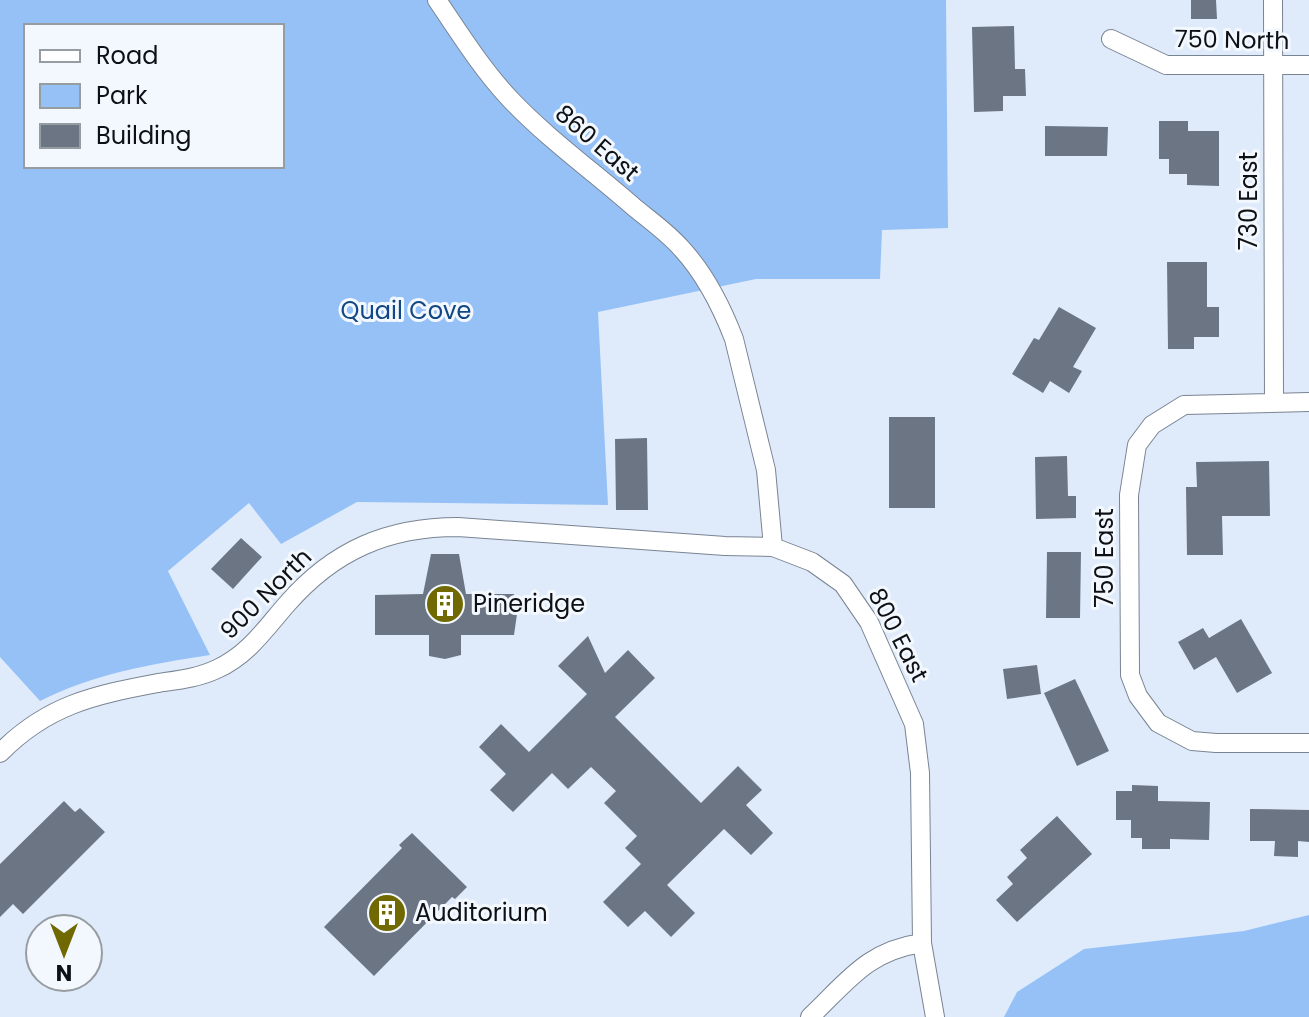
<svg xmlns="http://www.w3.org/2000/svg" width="1309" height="1017" font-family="Poppins,sans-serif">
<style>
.green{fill:#96c1f7;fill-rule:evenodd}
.building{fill:#6b7584}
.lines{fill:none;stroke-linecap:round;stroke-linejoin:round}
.minor-casing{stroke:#798492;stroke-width:20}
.minor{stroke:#fff;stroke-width:18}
.labels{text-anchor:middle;stroke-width:6;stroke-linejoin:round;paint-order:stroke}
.street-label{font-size:24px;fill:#0d1116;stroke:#f3f8fe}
.park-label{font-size:24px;fill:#114785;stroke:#f3f8fe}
.poi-label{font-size:24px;fill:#0d1116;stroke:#f3f8fe;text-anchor:start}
</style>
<rect width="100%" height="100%" fill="#dfebfb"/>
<path class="green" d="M0 0H946L948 228 882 230 880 279H756L598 312 608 505 357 502 281 544 249 503 168 571 210 655C151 664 93 674 40 701L0 657ZM26 26H282V166H26Z
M1309 915V1017H1004L1017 992 1084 949 1244 931Z"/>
<path class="building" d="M1191 0H1216L1217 19H1191Z
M1014 26 1015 69H1025L1026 96H1003V111L974 112 972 27Z
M1159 121H1188V131H1219V186L1187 185V174H1169V159H1159Z
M1045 126 1108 127 1107 156H1045Z
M1167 262H1207V307H1219V337H1194V349H1168Z
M1059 307 1096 328 1073 367 1082 371 1069 393 1050 381 1043 393 1012 374 1034 338 1039 340Z
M889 417H935V508H889Z
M647 438 648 510H616L615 439Z
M1067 456 1068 496H1076V518L1036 519 1035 457Z
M1269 461 1270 516H1222L1223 555H1187L1186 487H1197L1196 462Z
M241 538 262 557 233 589 211 569Z
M1047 552H1081L1080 618H1046Z
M431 554H459L466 594H514L517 614 514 635H461V655L445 659 429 656V635H375V595L423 594Z
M1241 619 1272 673 1237 693 1216 657 1194 670 1178 642 1203 628 1209 638Z
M588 636 605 673 628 650 655 678 615 717 701 803 738 766 762 790 746 805 773 833 751 855 724 829 667 885 695 913 671 937 645 911 628 927 603 902 641 864 625 848 637 836 604 803 616 791 591 767 568 789 552 773 513 812 490 790 506 774 479 747 501 724 529 752 587 694 558 666Z
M1037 665 1041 694 1007 699 1003 669Z
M1075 679 1109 751 1077 766 1044 693Z
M1132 785 1158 786V801L1210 802 1209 840 1170 839V849H1142V838H1131V820H1116V791H1132Z
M64 801 75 812 80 808 105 832 23 914 13 904 0 917V864Z
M1250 809 1309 810V842L1298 841V857L1274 856 1275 841H1250Z
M1057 816 1092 854 1017 922 996 900 1013 884 1007 877 1027 858 1020 850Z
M412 833 467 887 455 899 452 897 374 976 324 927 402 848 399 845Z"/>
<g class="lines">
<g class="minor-casing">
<path id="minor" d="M437 0C460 34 482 69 510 99 548 139 594 172 635 208 651 221 668 233 682 249 704 273 722 308 734 339L766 470 773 547
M1273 0 1274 402
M1111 39 1166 65H1309
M1309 402 1184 405 1152 425 1137 445 1129 495 1130 675 1138 696 1158 723 1192 741 1216 743H1309
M0 753C47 705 94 695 158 683 178 680 198 678 217 669 248 655 265 629 287 604 334 550 388 527 458 527L725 546 773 547 812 562 843 584 869 622 914 724 920 773 922 943 935 1017
M810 1017C848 981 867 951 922 943"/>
</g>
<use href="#minor" class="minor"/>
</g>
<defs>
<g id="building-disc" transform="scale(2)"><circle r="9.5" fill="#706902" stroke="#f3f8fe"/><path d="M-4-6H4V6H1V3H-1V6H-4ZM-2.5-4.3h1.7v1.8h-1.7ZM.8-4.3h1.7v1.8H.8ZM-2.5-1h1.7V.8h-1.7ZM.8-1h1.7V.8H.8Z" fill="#fff"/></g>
</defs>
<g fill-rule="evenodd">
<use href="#building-disc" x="445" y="604"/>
<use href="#building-disc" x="387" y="913"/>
</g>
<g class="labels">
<g class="street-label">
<text transform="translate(1232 40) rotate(1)" y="8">750 North</text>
<text transform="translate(597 143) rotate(41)" y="8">860 East</text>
<text transform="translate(1249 201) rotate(-90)" y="8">730 East</text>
<text transform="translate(1105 558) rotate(-90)" y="8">750 East</text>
<text transform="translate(266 594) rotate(-45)" y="8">900 North</text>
<text transform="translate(898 635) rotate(63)" y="8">800 East</text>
</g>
<g class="park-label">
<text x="406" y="319">Quail Cove</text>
</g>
<g class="poi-label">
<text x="473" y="612">Pineridge</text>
<text x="415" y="921">Auditorium</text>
</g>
</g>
<rect x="24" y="24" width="260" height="144" fill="#f3f8fe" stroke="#979ca1" stroke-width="2"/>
<rect x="40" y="50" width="40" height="12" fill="#ffffff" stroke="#979ca1" stroke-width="2"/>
<text x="96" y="64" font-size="24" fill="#0d1116">Road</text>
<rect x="40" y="84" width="40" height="24" fill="#96c1f7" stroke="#979ca1" stroke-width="2"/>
<text x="96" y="104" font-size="24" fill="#0d1116">Park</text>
<rect x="40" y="124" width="40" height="24" fill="#6b7584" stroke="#979ca1" stroke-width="2"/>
<text x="96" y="144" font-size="24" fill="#0d1116">Building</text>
<g transform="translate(64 953) rotate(180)"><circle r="38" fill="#f3f8fe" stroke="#979ca1" stroke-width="2"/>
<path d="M0-6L14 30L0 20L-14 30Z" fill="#706902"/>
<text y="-12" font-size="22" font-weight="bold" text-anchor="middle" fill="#0d1116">N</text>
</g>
</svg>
